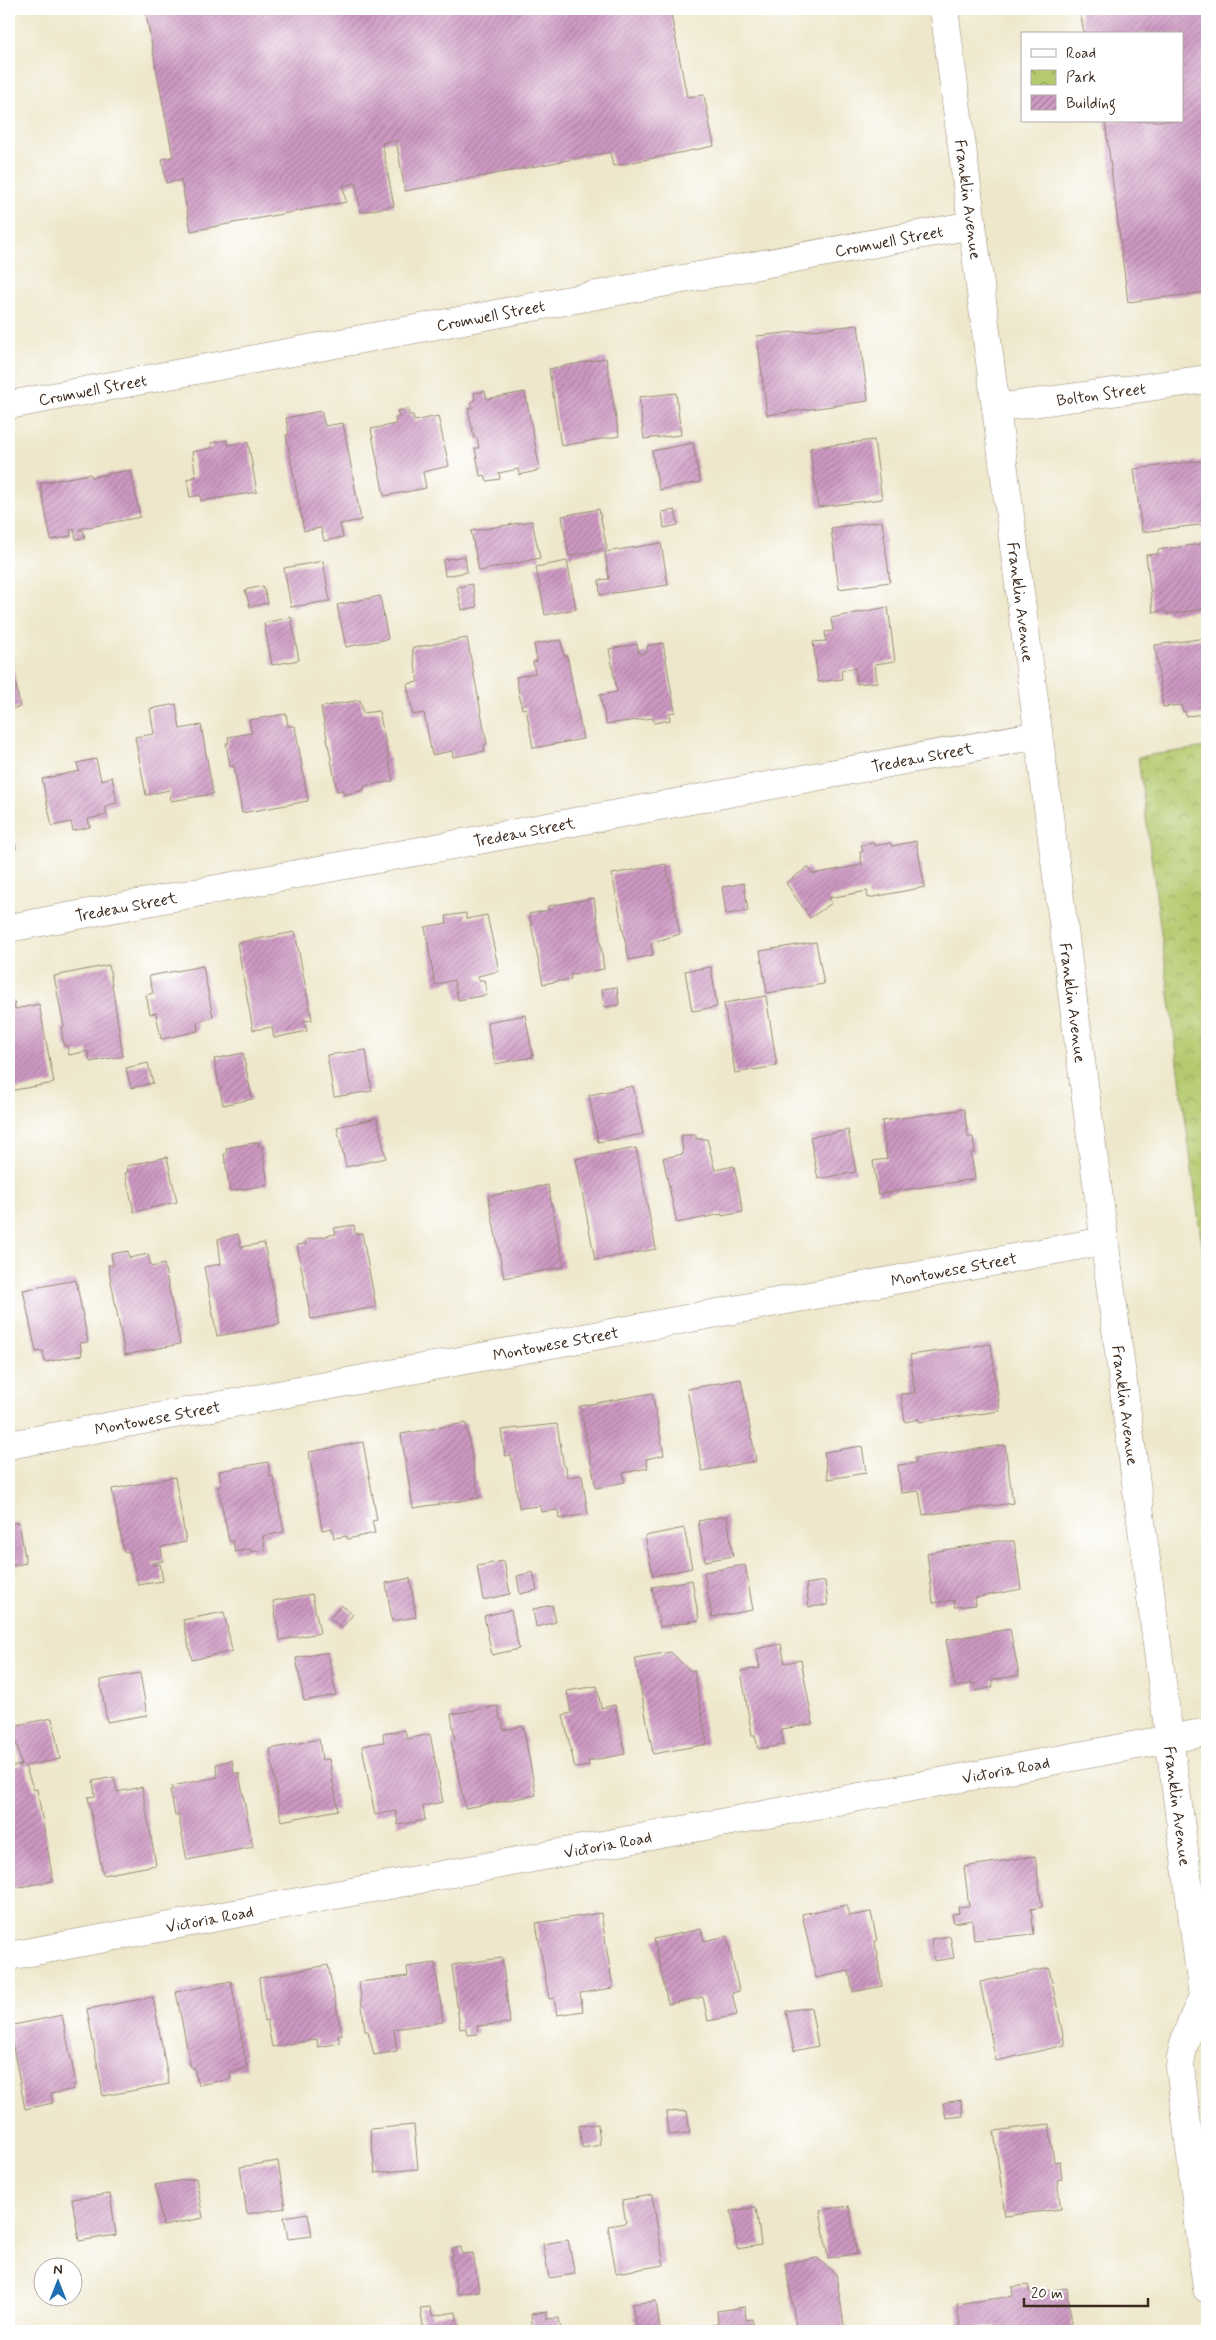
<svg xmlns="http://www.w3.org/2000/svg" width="1216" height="2340" font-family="Mynerve,sans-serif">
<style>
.park{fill:url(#park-crowns);stroke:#787a46}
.building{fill:url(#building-hatch)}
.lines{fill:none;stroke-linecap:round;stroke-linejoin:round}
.minor-casing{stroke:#948874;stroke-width:29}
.secondary-casing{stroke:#948874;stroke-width:29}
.minor{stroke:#fff;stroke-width:28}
.secondary{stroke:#fff;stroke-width:28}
.labels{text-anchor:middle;stroke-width:4;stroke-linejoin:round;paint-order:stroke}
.street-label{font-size:16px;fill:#3b2a1e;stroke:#fff}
</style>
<defs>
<pattern id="park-crowns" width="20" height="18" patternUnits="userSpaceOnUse" patternTransform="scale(1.25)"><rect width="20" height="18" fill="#b5ca6e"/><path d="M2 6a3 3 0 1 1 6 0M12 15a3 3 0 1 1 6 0" fill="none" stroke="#94a45a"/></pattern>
<pattern id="building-hatch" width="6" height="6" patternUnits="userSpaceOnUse" patternTransform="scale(1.25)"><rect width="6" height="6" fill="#ce99c3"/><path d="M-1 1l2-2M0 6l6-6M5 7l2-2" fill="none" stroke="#a87d9e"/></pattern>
</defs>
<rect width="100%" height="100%" fill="#fff"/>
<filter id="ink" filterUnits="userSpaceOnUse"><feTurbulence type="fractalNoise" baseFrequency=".02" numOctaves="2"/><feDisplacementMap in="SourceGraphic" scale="10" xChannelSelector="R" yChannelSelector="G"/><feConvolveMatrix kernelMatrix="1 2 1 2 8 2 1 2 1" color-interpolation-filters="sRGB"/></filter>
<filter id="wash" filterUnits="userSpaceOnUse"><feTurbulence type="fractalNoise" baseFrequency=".0096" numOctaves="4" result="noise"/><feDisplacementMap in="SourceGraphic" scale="20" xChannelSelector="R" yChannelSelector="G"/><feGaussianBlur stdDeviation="1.12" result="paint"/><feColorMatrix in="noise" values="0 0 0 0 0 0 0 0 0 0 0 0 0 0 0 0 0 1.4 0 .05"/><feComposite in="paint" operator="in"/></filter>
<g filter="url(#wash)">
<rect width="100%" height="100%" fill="#eee7cb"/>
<path class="park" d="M1207 747V1284L1138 757Z"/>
<g id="blocks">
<path class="building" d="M145 9H670L687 97 704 95 714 146 613 166 610 152 405 191 396 140 382 143 394 206 361 212 356 183 343 186 346 202 191 231 181 180 166 183 162 159 173 157Z
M1080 9H1207V292L1128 302 1105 121H1182V34H1084Z
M858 325 868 401 767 415 757 336Z
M606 358 619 436 561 446 549 369Z
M485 391 487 399 525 392 540 470 519 475 518 469 499 473 500 479 487 481 485 475 480 476 475 448H479L477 438H474L468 408H472L471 402 475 400 474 393Z
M676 393 681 435 644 439 639 397Z
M408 409 409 415H413L414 421 438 416 449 466 423 472 426 488 384 496 371 429 396 424 395 418 399 417 397 411Z
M321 411 325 426 343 423 361 520 340 524 343 537 324 541 321 528 304 531 286 435 289 434 286 418Z
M227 440 228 445 248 442 257 492 201 501 200 495 190 497 187 479 196 477 192 452 212 448 211 443Z
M874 440 882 499 818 507 810 448Z
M693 443 700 482 659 490 652 451Z
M1207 460V524L1142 532 1134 469Z
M131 470 140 517 79 529 80 531 83 530 85 538 76 539 74 529 70 530 71 536 51 540 40 483 90 474 92 477Z
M599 509 607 549 569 556 562 516Z
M675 510 678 525 664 528 662 512Z
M532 521 540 558 479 571 471 531Z
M882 521 890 582 839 589 831 528Z
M661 543 668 585 600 595 599 580 609 579 605 552Z
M1207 543V609L1167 614 1166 611 1153 612 1146 555 1158 554V550Z
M465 556 467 572 445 576 443 560Z
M323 561 330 601 291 607 284 568Z
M567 561 576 609 545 615 536 567Z
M472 584 477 607 462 610 457 587Z
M263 586 268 603 250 607 245 590Z
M380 596 388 639 346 647 337 605Z
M888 607 895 661 875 664 877 682 857 684 855 668 841 670 842 679 818 682 813 642 826 641 825 632 833 631 831 618Z
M291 617 299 660 272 665 264 623Z
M467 638 487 744 484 745 485 751 453 757 452 751 432 755 424 713 413 715 407 684 418 682 412 648Z
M1207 638V708L1205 709V714L1186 716 1185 711 1183 712 1182 705 1163 707 1155 645Z
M561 640 564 656H567L583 739 533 748 526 708 522 709 516 677 535 673 533 662 537 661 534 644Z
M663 643 675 712 669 713 670 720 654 723 653 718 606 724 600 695 617 692 609 649 637 644 639 654 648 652 647 646Z
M12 662 20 707 9 709V663Z
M360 700 363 713 379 711 393 781 364 786V790L344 795 343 790 337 791 321 707Z
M176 704 180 729 201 725 213 794 171 801 169 790 146 795 135 737 154 734 150 709Z
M286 714 288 726H295L308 801 242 813 234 766H230L226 743H229L228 737 252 733 249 720Z
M96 759 101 780 112 777 117 803 105 806 107 815 88 819 90 827 73 831 71 822 52 826 42 779 79 771 77 763Z
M9 817 16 849 9 850Z
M916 841 925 887 868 898 867 891 829 898 832 903 810 918 786 883 808 867 813 874 862 865 860 852 863 851 861 845 874 843V846L891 843 892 846Z
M666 864 680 934 651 943 653 955 629 960 612 874Z
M744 883 748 911 726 914 722 887Z
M594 898 604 969 570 975 571 979 543 984 529 914 549 910 548 906Z
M466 913V919L487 915 499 971 478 976 479 980H484L487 995 458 1000 454 980 435 985 425 927 447 923 446 916Z
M295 932 312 1020 304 1021 307 1031 274 1038 272 1027 253 1030 237 943Z
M816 942 824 984 767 993 760 951Z
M109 965 123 1056 90 1062 88 1051 69 1055 67 1045 64 1046 61 1027H64L54 976Z
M203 966 213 1017 197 1022 198 1031 161 1039 156 1013 150 1014 146 995 153 993 149 976Z
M711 967 717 1007 692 1011 685 971Z
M617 987 619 1005 604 1007 602 989Z
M766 996 777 1066 735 1073 724 1003Z
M14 1001 15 1009 39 1004 54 1083 9 1091V1002Z
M525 1015 533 1057 495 1064 487 1022Z
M366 1050 372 1091 334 1097 327 1055Z
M243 1053 252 1099 223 1105 214 1059Z
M148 1063 153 1083 131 1088 126 1068Z
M633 1086 643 1134 598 1142 589 1095Z
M964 1109 968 1137H973L975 1152 971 1153 975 1179 878 1194 873 1161 887 1159 882 1121Z
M377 1118 386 1158 346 1167 337 1127Z
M848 1130 856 1172 818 1179 810 1137Z
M681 1135H696V1139H707L715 1170 734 1166 743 1212 722 1216V1214L677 1223 663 1158 683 1154Z
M259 1142V1147L262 1146 268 1185 230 1191 224 1154 227 1153 226 1148Z
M636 1148 656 1249 595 1260 576 1159Z
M167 1157 177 1202 134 1212 125 1173 128 1172 127 1166Z
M548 1185 564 1267 504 1278 488 1196Z
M354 1225 355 1234 362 1233 376 1307 311 1319 297 1245 306 1244 305 1240 336 1234 334 1228Z
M238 1234 241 1247 264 1243 280 1324 217 1336 204 1267 221 1264 218 1239Z
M128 1251 129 1258 148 1254 151 1267 164 1264 180 1344 125 1355 108 1265H113L111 1254Z
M76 1280 88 1342 80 1343 82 1355 45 1362 43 1351 36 1352 23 1290Z
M991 1344 1000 1411 919 1422V1419L905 1422 901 1394 915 1393 910 1355Z
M741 1379 756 1461 702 1471 687 1389Z
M652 1393 664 1455 646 1459 648 1468 623 1473 625 1482 596 1488 580 1406Z
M466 1423 479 1498 413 1508 401 1434Z
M557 1424 564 1467H566L567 1477 582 1475 588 1514 559 1519 558 1510 541 1512 540 1506 519 1508 511 1455 505 1456 501 1430Z
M363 1442 377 1520 372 1521 375 1533 347 1539V1536L334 1538 332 1528 322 1530 309 1452Z
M1005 1445 1013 1503 923 1515 919 1491 901 1493 898 1465 916 1463 915 1458Z
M862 1446 866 1473 828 1479 824 1452Z
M268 1462 270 1477 273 1476 284 1532 263 1536 265 1550 251 1552 250 1549 235 1552 233 1541H229L218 1486H222L219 1471Z
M175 1477 186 1542 161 1547 163 1561 152 1563 153 1565 160 1564 163 1581 138 1585 130 1551 124 1552 112 1489Z
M727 1516 733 1556 705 1561 698 1521Z
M19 1522 26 1563 9 1566V1524Z
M684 1528 692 1568 653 1576 645 1536Z
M998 1541H1014L1021 1589 975 1598 976 1605 955 1607 954 1600 933 1603 927 1553Z
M504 1561 510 1594 483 1600 477 1566Z
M745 1565 753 1610 712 1617 704 1572Z
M533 1572 537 1590 520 1594 517 1576Z
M410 1578 416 1617 392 1621 386 1583Z
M692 1580 699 1620 660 1627 652 1587Z
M825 1581 828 1605 809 1607 806 1584Z
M312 1594 320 1633 280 1640 273 1601Z
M341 1605 353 1614 342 1628 330 1619Z
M552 1605 556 1622 536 1627 533 1609Z
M511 1610 519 1649 492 1655 484 1616Z
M224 1612 232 1651 192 1660 183 1620Z
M1010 1629 1019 1675 992 1680 993 1687 976 1691 975 1683 955 1687 946 1640Z
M781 1644 785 1663 801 1660 813 1724 781 1729 784 1745 758 1749 755 1735H752L741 1671 760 1668 756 1649Z
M328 1652 336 1695 304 1701 296 1658Z
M671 1652 690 1671 694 1670 707 1744 653 1754 635 1658Z
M140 1673 147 1715 107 1722 100 1680Z
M597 1686 601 1708 615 1705 625 1754 588 1761 589 1766 575 1768 563 1715 571 1713 567 1691Z
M498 1706 500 1720H502L504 1730 523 1726 536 1795 465 1808 451 1741 455 1740 451 1714Z
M52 1718 60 1759 25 1766 34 1790 37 1789 53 1881 9 1889V1767L21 1765 13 1726Z
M405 1730 407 1739 430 1734 443 1802 423 1806 425 1820 398 1825 396 1811 375 1815 362 1746 384 1742 383 1734Z
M319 1739 322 1760 329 1759 338 1810 281 1821 270 1749Z
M232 1760 234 1773H239L253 1847 187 1860 178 1814 175 1815 170 1790H173L172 1786 218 1777 216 1764Z
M114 1777 117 1792 142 1787 156 1865 103 1875 88 1797 95 1796 93 1781Z
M1035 1856 1042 1907 1031 1909 1034 1934 974 1940 972 1920 954 1923 952 1914 959 1913 958 1907 969 1906 964 1867Z
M847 1905 849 1916 871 1912 877 1941 875 1942 882 1986 853 1992 849 1971 816 1978 802 1914Z
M601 1913 613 1988 580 1993 583 2011 557 2015 554 1998 549 1999 536 1923Z
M701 1929 704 1941 727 1936 739 1991 732 1993 737 2015 708 2021 703 1997 668 2004 654 1939Z
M950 1936 954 1958 934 1961 931 1939Z
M502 1958 510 2023 477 2026 478 2034 467 2035 466 2028 460 2029 452 1965Z
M435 1963 443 2022 394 2029 397 2051 374 2055 368 2031H365L359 1982 408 1976 407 1967Z
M328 1965 342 2035H338L340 2043 318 2047 317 2039 272 2047 267 2020 264 2021 259 1978Z
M1049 1968 1065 2045 996 2061 980 1982Z
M231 1981 247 2068 230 2072 231 2079 198 2085 194 2068H191L176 1992Z
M153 1997 169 2084 103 2096 87 2009Z
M811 2007 818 2046 794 2051 786 2011Z
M62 2015 76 2084 73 2085 74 2089 51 2094 53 2103 25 2109 9 2026Z
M961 2100 963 2116 946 2118 943 2103Z
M687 2111 690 2133 668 2135 666 2112Z
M598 2124 600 2145 582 2148 579 2126Z
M1049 2124 1054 2162 1060 2161 1062 2179 1057 2180 1061 2209 1005 2216 994 2131Z
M414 2125 418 2169 375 2173 370 2129Z
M278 2161 285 2208 247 2214 240 2167Z
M196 2178 203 2218 163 2226 155 2185Z
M110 2194 116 2235 79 2241 72 2199Z
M652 2195 664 2265 616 2273 608 2226 626 2223 622 2200Z
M849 2206 857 2254 828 2258 820 2210Z
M756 2207 761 2245 737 2249 731 2211Z
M308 2213 312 2236 288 2239 284 2217Z
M568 2240 575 2274 549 2278 543 2244Z
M461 2247 462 2254 473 2253 479 2291 457 2294 451 2256H453L452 2249Z
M817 2258 836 2274 845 2331H797L785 2263Z
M1028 2285 1030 2293 1067 2288 1073 2331H997L996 2326 961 2331 957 2304 1013 2296 1012 2287Z
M656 2301 660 2331H616L636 2327 632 2304Z
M430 2307 432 2316 456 2312 459 2331H424L420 2308Z
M745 2307 746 2320 752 2319 754 2331H705L704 2326 718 2324 717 2311Z
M547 2312V2319L559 2318 561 2331H533L531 2314Z"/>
</g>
</g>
<g filter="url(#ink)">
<use href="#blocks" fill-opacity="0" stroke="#948874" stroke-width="1"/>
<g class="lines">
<g class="minor-casing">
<g id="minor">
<path id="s1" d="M9 405 972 225"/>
<path id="s2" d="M996 408 1207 379"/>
<path id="s3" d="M9 928 1038 735"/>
<path id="s4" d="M9 1445 1104 1241"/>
<path id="s5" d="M9 1956 1207 1732"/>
</g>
</g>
<g class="secondary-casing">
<g id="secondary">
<path id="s6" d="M944 9 1203 1997"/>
<path d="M1203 1997C1192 2020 1182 2041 1180 2067L1207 2289"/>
</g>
</g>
<use href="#minor" class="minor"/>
<use href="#secondary" class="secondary"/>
</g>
</g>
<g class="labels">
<g class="street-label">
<text dy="6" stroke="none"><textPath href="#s6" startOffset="192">Franklin Avenue</textPath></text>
<text dy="6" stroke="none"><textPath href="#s1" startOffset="895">Cromwell Street</textPath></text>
<text dy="6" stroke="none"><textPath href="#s1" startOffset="490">Cromwell Street</textPath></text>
<text dy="6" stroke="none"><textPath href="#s1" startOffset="85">Cromwell Street</textPath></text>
<text dy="6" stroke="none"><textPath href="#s2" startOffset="106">Bolton Street</textPath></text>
<text dy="6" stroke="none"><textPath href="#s6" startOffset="598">Franklin Avenue</textPath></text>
<text dy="6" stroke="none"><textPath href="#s3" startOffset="929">Tredeau Street</textPath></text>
<text dy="6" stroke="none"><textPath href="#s3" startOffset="524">Tredeau Street</textPath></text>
<text dy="6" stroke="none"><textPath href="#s3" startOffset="119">Tredeau Street</textPath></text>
<text dy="6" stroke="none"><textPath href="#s6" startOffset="1002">Franklin Avenue</textPath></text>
<text dy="6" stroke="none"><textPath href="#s4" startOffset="961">Montowese Street</textPath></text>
<text dy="6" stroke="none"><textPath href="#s4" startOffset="556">Montowese Street</textPath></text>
<text dy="6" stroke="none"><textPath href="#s6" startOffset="1408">Franklin Avenue</textPath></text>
<text dy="6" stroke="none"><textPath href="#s4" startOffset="151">Montowese Street</textPath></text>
<text dy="6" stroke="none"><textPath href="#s5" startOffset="1014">Victoria Road</textPath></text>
<text dy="6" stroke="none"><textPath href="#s6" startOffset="1812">Franklin Avenue</textPath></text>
<text dy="6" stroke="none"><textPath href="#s5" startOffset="609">Victoria Road</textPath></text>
<text dy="6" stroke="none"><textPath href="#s5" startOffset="204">Victoria Road</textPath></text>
</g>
</g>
<rect width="1216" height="2340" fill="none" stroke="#fff" stroke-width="30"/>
<rect x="1021" y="32" width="162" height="90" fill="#ffffff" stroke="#b1aaa5"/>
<rect x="1031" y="49" width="25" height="8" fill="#ffffff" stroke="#b1aaa5"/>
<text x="1066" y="58" font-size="15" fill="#3b2a1e">Road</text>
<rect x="1031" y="70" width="25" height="15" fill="url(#park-crowns)" stroke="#b1aaa5"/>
<text x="1066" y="82" font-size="15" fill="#3b2a1e">Park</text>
<rect x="1031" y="95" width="25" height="15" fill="url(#building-hatch)" stroke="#b1aaa5"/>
<text x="1066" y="108" font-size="15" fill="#3b2a1e">Building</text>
<g transform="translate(58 2282)"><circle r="24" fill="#ffffff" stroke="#b1aaa5"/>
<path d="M0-4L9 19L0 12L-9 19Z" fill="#1f6fb2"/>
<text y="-8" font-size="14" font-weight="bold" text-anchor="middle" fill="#3b2a1e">N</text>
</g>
<path d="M1024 2298v8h124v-8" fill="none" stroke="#3b2a1e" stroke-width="2.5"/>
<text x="1031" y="2298" font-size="15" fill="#3b2a1e" stroke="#ffffff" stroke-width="4" paint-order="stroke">20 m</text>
</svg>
